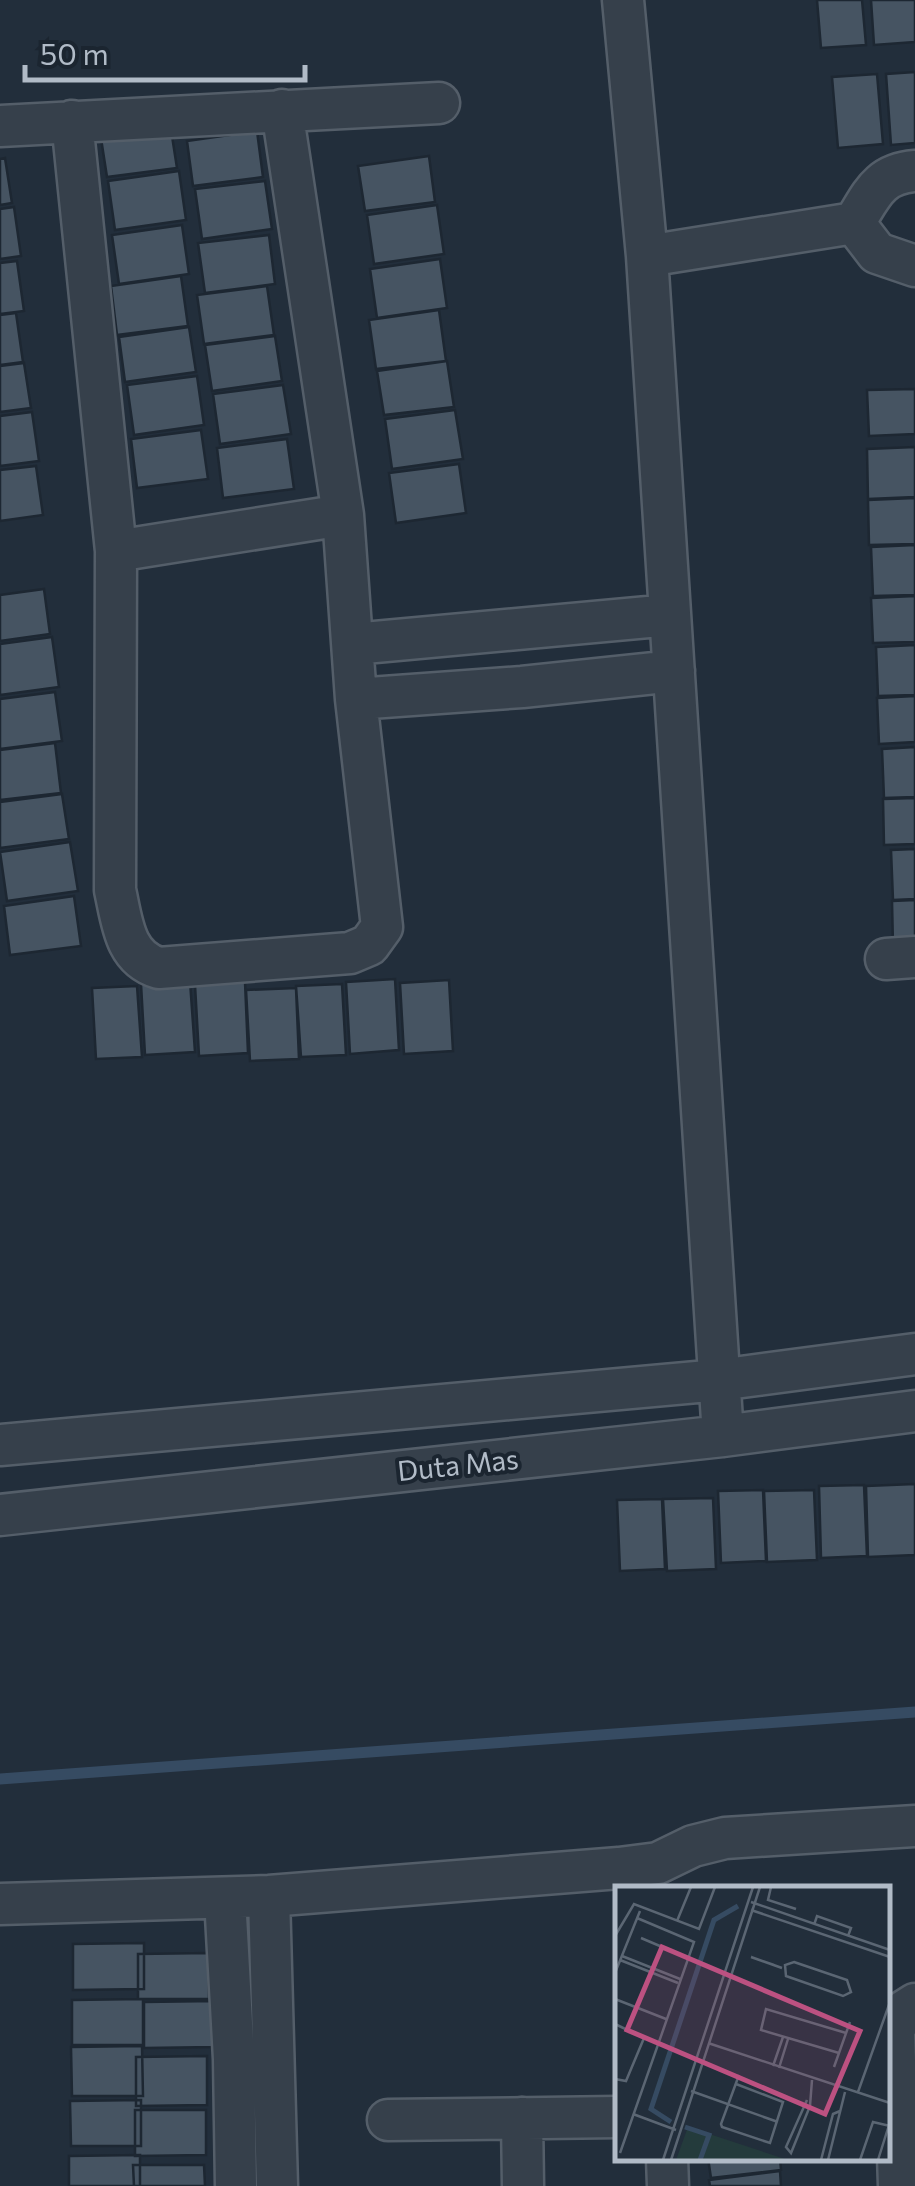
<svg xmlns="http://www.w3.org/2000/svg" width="915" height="2186" font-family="Commissioner,sans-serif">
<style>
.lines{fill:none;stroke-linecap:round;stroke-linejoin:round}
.stream{stroke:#364b62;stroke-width:11}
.building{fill:#465462;stroke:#1d2732;stroke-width:2.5}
.minor-casing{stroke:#545e69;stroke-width:45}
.minor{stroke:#36404b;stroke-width:40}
.labels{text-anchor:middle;stroke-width:8;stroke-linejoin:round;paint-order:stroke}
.street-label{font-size:28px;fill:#b1bbc7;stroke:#1b2530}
.inset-river{fill:none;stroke:#364b62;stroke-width:5}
.inset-road{fill:none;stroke:#5b6673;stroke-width:2.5}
.view{fill:#bc5181;fill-opacity:0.15;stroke:#bc5181;stroke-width:5}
.inset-edge{fill:none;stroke:#b1bbc7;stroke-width:5}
</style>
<rect width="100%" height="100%" fill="#222e3b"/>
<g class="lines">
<path class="stream" d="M0 1779 915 1712"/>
</g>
<path class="building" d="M817 0H862L866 45 821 48Z
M871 0H915V42L874 45Z
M915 72V143L891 145 886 74Z
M877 74 883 144 838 148 832 77Z
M170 123 177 168 107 177 100 132Z
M257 131 263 177 193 186 187 141Z
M429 156 435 202 365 211 358 166Z
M5 158 12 203 0 205V159Z
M179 171 186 220 115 230 108 181Z
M265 181 272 229 202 239 195 189Z
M437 205 444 254 374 264 367 215Z
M14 207 21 256 0 259V209Z
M182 225 189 274 119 284 112 235Z
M269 235 275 284 205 293 198 243Z
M440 259 447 308 377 318 370 269Z
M17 261 24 311 0 314V263Z
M181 276 188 326 117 335 111 286Z
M267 286 274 335 204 344 197 295Z
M439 310 446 361 376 369 369 320Z
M16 313 23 362 0 365V315Z
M189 327 196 372 125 382 119 337Z
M275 336 282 381 212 391 205 345Z
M447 361 454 407 384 415 377 371Z
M24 363 31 408 0 412V366Z
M197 376 204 425 134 435 127 385Z
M283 385 291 434 220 444 213 394Z
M915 389V434L869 436 867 390Z
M455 410 463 459 392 469 385 419Z
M32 412 39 461 0 466V416Z
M201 430 208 479 137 488 131 439Z
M287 439 294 489 223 498 217 448Z
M915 447V497L868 499 867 449Z
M459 464 466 513 396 523 389 473Z
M36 466 43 515 0 521V470Z
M915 498V544L869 545 868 500Z
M915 545V595L873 596 871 547Z
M44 589 50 634 0 641V595Z
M915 596V642L873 643 871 598Z
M52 637 59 687 0 695V644Z
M915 645V695L878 696 876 647Z
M55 692 62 741 0 749V699Z
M915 696V742L879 744 877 698Z
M55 743 61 793 0 800V750Z
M915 747V797L884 798 882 749Z
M62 794 69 839 0 848V802Z
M915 798V844L884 845 883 799Z
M70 842 78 891 7 901 0 852Z
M915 849V899L893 900 891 850Z
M74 896 81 946 10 955 4 906Z
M915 900V946H893L892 901Z
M395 979 399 1050 350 1054 346 982Z
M449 980 453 1051 404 1054 400 983Z
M190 981 195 1052 145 1055 141 984Z
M245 982 248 1053 199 1056 195 985Z
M342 984 346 1055 301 1057 296 986Z
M137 986 142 1057 96 1059 92 988Z
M296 988 299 1059 250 1061 246 990Z
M915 1484V1555L868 1557 866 1486Z
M864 1485 867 1556 821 1558 819 1486Z
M763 1490 766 1561 721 1563 718 1491Z
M814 1490 817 1560 767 1562 764 1491Z
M713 1498 716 1569 667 1571 663 1499Z
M662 1499 665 1569 620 1571 617 1500Z
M144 1943V1989L73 1990V1944Z
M209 1953V1999H138V1954Z
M143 1999V2045H72V2000Z
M215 2001 216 2047 144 2048V2002Z
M142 2046 143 2096H72L71 2047Z
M207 2056V2105L136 2106V2057Z
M141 2100V2146H71L70 2101Z
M135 2110H206V2155L135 2156Z
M140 2155V2186H69V2156Z
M708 2158H780L781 2170 711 2178Z
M133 2165H204L205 2186H134Z
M780 2171 781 2186H710L709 2180Z"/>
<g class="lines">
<g class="minor-casing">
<path id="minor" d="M623 0 647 256 723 1436
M72 121 116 551 115 890C122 921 124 958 159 968L350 953 369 945 382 927 356 699 343 515 282 110
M0 126 439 103
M854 223 877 253 915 266
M647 256 854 223C872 195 878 174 915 171
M116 551 343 515
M353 644 670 615
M356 699 522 687 674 671
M886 959 915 957
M0 1445 719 1380 915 1354
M0 1515 723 1436 915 1411
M269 1896 277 2186
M225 1898 234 2059 236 2186
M0 1904 269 1896 619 1868 658 1863 693 1846 725 1838 915 1826
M522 2118 523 2186
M388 2120 618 2117
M667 2158 668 2186
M899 2186 894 2030 904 2011 915 2004"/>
</g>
<use href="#minor" class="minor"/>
</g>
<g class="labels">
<g class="street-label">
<text transform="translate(458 1465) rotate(-6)" y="10">Duta Mas</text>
</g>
</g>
<g transform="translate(615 1886)">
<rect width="275" height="275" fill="#222e3b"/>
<path d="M73 241 173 274H61Z" fill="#243b3c"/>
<path class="inset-river" d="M56 236 36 223 99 34 123 20M70 241 94 249 85 274"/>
<path class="inset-road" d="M156 1 153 14 181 23M136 16 275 64M136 24 275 71M62 35 76 1M199 39 202 30 236 42 233 50M0 50 19 18 84 43 100 1M26 52 59 66M7 70 65 93M5 74 63 97M179 76 232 94 236 106 228 110 171 90 170 79ZM159 79 136 71 167 82M0 87 25 25M0 113 51 133M0 138 29 152 11 195 0 193M93 157 275 217M224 167 146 144 151 123 231 147M158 180 168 151M219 181 235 136M164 182 173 153M121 198 168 216 155 257 107 241 106 238 124 189M76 205 163 236M243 206 275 116M192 214 171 261 176 267 195 220 197 194M18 228 61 244M5 267 79 56 22 32M48 274 138 1M56 274 145 1M206 274 218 228 225 225M213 274 230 206M245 274 258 236 275 240M263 274 274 239"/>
<path class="view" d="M47 61 245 145 210 228 12 144Z"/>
<rect width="275" height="275" class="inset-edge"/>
</g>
<path d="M25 65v15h280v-15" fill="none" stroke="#b1bbc7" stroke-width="5"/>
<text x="40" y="65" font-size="30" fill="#b1bbc7" stroke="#1b2530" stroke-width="8" paint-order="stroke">50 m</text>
</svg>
